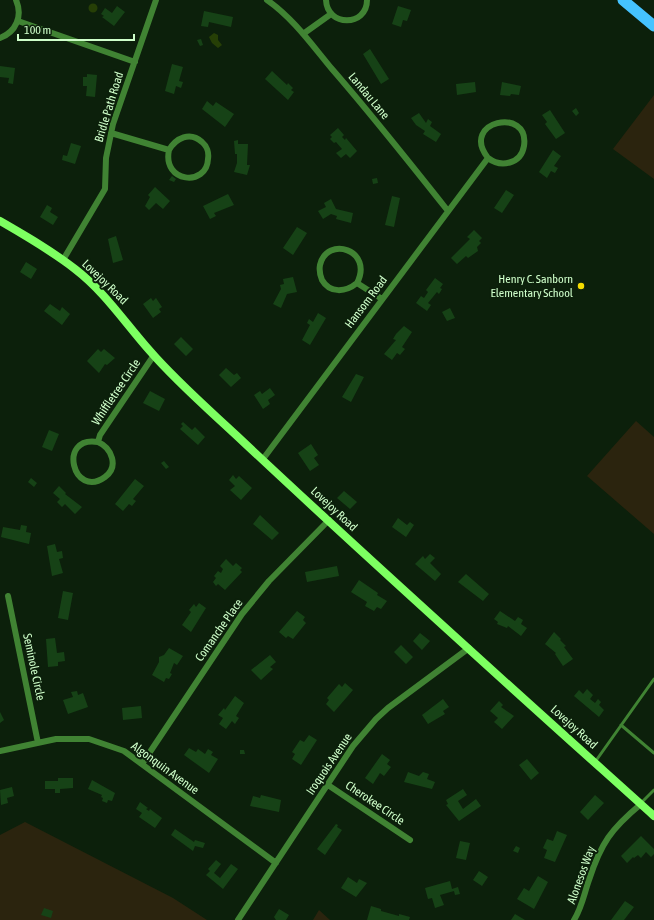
<svg xmlns="http://www.w3.org/2000/svg" width="654" height="920" font-family="'Asap Condensed',sans-serif">
<style>
.green{fill:#2b240e}
.water{fill:#263f06}
.building{fill:#164216}
.lines{fill:none;stroke-linecap:round;stroke-linejoin:round}
.service{stroke:#408333;stroke-width:3}
.minor{stroke:#408333;stroke-width:6}
.secondary{stroke:#7dff61;stroke-width:8}
.motorway{stroke:#45c3ff;stroke-width:11}
.poi-dot{fill:#f5dd00;stroke:#0c200b;stroke-width:1.5}
.labels{text-anchor:middle;stroke-width:4;stroke-linejoin:round;paint-order:stroke}
.street-label{font-size:12px;fill:#cfffca;stroke:#0c200b}
.poi-label{font-size:12px;fill:#cfffca;stroke:#0c200b;text-anchor:end}
</style>
<rect width="100%" height="100%" fill="#0c200b"/>
<path class="green" d="M654 95V179L613 149Z
M636 421 654 437V534L587 476Z
M25 822 173 898 207 920H0V835Z
M319 910 330 920H313Z"/>
<path class="water" d="M88.5 8a4.5 4.5 0 1 1 9 0a4.5 4.5 0 1 1-9 0Z
M214 33 218 35V40L222 45 218 48 212 43 209 37Z"/>
<path class="building" d="M117 6 125 12 114 26 102 17 104 16 101 14 105 8 112 13Z
M398 6 411 10 407 21 403 20 401 27 392 24Z
M204 11 233 17 231 27 209 22 208 27 201 26Z
M201 39 203 45 200 46 197 40Z
M370 49 389 79 381 84 363 54Z
M172 64 183 67 179 81 183 82 181 88 176 86 174 94 165 91Z
M0 66 15 68 13 84 8 83 9 78 0 77Z
M272 71 287 85 288 83 293 88 291 90 294 92 288 100 265 79Z
M87 74 97 75 95 97 86 96 87 86H83V77H87Z
M475 82 476 92 457 95 456 84Z
M502 82 521 86 519 95 511 94 510 96 500 95Z
M207 101 213 106 216 102 234 114 225 127 202 109Z
M576 108 579 113 576 116 572 111Z
M550 110 565 133 556 139 545 124 547 122 542 115Z
M419 113 426 123 428 119 432 122 430 126 441 134 436 142 423 134 425 131 416 125 411 118Z
M338 128 344 135 342 137 345 140 346 138 357 151 350 158 346 154 341 158 336 153 342 149 336 142 334 143 330 139 332 137 330 135Z
M238 140V144H248L247 165H250L247 175 234 172 237 163V154H235L234 141Z
M71 143 81 146 75 164 62 160 63 155 67 156Z
M553 150 561 156 554 166 558 168 555 173 551 171 547 178 539 172Z
M172 176 176 179 174 182 169 180Z
M377 178 378 183 373 184 372 179Z
M155 187 170 201 163 209 156 203 149 210 145 206 150 197 148 195Z
M506 190 514 195 502 213 494 208Z
M228 194 234 205 214 213 216 216 210 219 203 206Z
M392 196 400 198 394 227 385 225Z
M331 199 336 209 353 213 351 223 336 219 337 216 331 214 323 219 318 211 326 207 324 203Z
M47 205 52 208 50 212 58 217 53 225 40 217Z
M297 227 307 233 293 255 283 248Z
M474 230 482 238 479 241 481 243 477 247 478 251 468 258 466 256 457 264 451 258 470 239 467 237Z
M116 236 123 260 113 263 108 239Z
M26 262 37 269 31 279 20 272Z
M293 277 297 292 287 294 281 308 273 304 281 289 280 285 284 284 283 279Z
M435 278 443 284 440 288 442 289 439 294 437 292 428 303 431 305 427 311 416 303 421 296 424 298 428 292 426 290Z
M151 298 153 301 156 298 162 307 159 309 161 312 153 318 143 304Z
M50 304 60 311 62 307 70 314 62 325 44 311Z
M450 308 455 318 447 321 442 312Z
M318 313 326 318 310 345 302 340 310 325 307 323 309 319 313 322Z
M404 326 412 332 402 347 405 349 400 355 397 353 392 360 384 354 396 340 393 339 396 334Z
M181 337 193 349 186 356 174 344Z
M98 349 101 352 104 349 115 358 107 365 105 364 99 373 87 361Z
M226 368 234 375 237 373 241 378 231 387 219 375Z
M356 374 364 377 351 402 342 397Z
M270 388 275 395 268 400 270 404 263 409 254 395 260 391 262 394Z
M150 391 165 399 159 411 143 403Z
M183 422 192 430 195 427 205 437 198 445 180 429 183 426 181 424Z
M49 430 59 434 52 451 42 447Z
M311 444 318 455 314 458 319 465 310 471 298 453Z
M164 461 169 467 166 469 161 463Z
M233 475 236 479 239 476 252 488 241 500 230 490 235 486 229 480Z
M31 478 37 483 34 487 28 482Z
M135 479 144 486 133 499 136 501 132 506 129 504 123 511 115 504Z
M59 486 66 493 65 494 82 507 75 514 65 504 62 507 57 502 60 499 53 493Z
M344 491 357 502 350 509 337 498Z
M260 515 279 533 272 540 253 524Z
M398 518 407 525 410 522 414 525 406 537 392 527Z
M21 525 27 526 26 532 31 533 29 544 1 537 3 527 20 530Z
M55 544 57 552 62 551 63 558 59 559 63 573 52 576 47 546Z
M430 554 435 558 430 563 441 574 435 581 415 564 423 556 425 559Z
M226 559 233 566 236 563 242 568 240 570 242 572 225 590 218 584 216 586 213 582 216 578 214 576 218 571 221 573 223 569 220 566Z
M337 566 339 576 307 582 305 572Z
M466 574 489 594 483 601 458 582Z
M359 580 378 593 377 595 387 601 381 609 377 607 374 611 365 606 367 602 351 592Z
M63 591 73 593 68 620 58 618Z
M199 603 206 608 191 632 182 625 191 612 189 610 194 604 196 607Z
M297 611 305 617 303 620 306 623 293 639 288 636 286 638 279 632Z
M500 611 515 621 518 617 523 620 521 624 527 628 521 636 508 626 507 628 497 624 498 622 494 619Z
M554 632 561 639 560 640 566 646 564 647 573 659 563 666 555 654 556 653 545 644Z
M420 633 430 641 422 650 413 641Z
M55 638 57 653 64 652 65 661 58 662V666L48 667 46 639Z
M401 645 413 657 406 664 394 652Z
M169 648 183 656 177 665 174 663 170 673 172 674 169 679 166 678 164 682 152 675 159 662V657L164 655Z
M270 655 276 662 270 667 273 669 261 680 251 670Z
M345 683 353 690 334 712 326 704 329 700 327 698 339 684 342 687Z
M587 689 593 695 590 699 595 703 598 699 601 702 599 705 604 710 599 717 574 696 579 690 583 694Z
M77 691 78 695 83 693 88 707 68 714 63 700 73 697 71 692Z
M235 696 244 703 236 716 239 718 235 724 232 721 226 729 219 724 223 718 218 715 224 708 225 710Z
M443 699 449 707 443 711 445 714 428 724 422 715Z
M499 701 503 705 501 707 514 716 502 729 494 722 498 718 490 711Z
M141 706 142 718 123 720 122 708Z
M0 712 4 720 0 723Z
M309 735 317 740 301 765 292 759 295 754 292 752 300 740 304 742Z
M189 748 196 752 198 749 205 754 208 749 213 752 211 755 218 759 209 773 184 755Z
M240 750H244L245 754H240Z
M382 754 390 760 387 764 391 767 384 776 380 773 373 784 365 778Z
M527 759 539 773 531 780 519 765Z
M408 772 419 776 423 772 429 774 427 779 435 782 432 789 404 782Z
M58 778H73V788L60 789V793H55V789H45V781H58Z
M92 780 115 793 112 801 108 800 107 803 102 801 103 798 101 797 102 795 88 789Z
M12 787 14 796 7 798 8 803 1 805 0 790Z
M463 789 467 795 458 801 463 809 476 799 481 806 459 821 446 805 448 804 446 800Z
M261 795 281 800 279 812 250 806 253 796 260 798Z
M595 795 604 803 588 820 580 812Z
M140 802 148 808 146 809 149 811 150 809 162 818 155 828 139 817 142 813 136 809Z
M336 824 338 825 337 827 342 830 325 855 317 849Z
M175 829 194 842 195 840 205 843 203 848 195 846 193 851 171 835Z
M557 831 567 835 555 862 544 858 547 850 543 848 547 839 553 841Z
M641 836 654 849V854L651 857 646 852 641 858 638 855 634 858 633 857 627 863 621 856Z
M460 841 470 843 466 860 456 858Z
M516 846 520 848 518 853 513 851Z
M216 860 221 864 214 873 220 878 231 864 238 869 223 889 206 875 210 871 208 869Z
M479 871 488 877 482 886 473 880Z
M538 876 548 882 534 909 517 899 524 888 529 891Z
M348 877 357 883 359 879 367 883 356 897 341 888Z
M450 881 452 889 458 887 460 894 455 895 454 891 440 895 444 905 435 908 432 898 428 899 425 888Z
M625 901 634 907 624 920H611Z
M371 906 381 909V911L399 916V914L410 917 409 920H367Z
M44 908 53 911 51 918 41 915Z
M279 909 289 915 286 920H276L274 917Z
M515 914 525 920H511Z"/>
<g class="lines">
<path class="service" d="M621 725 654 753
M595 762 654 679
M641 803 654 790"/>
<path class="minor" d="M267 0C293 18 312 45 332 69 372 115 410 163 448 211
M326 0C327 27 367 27 367 0
M18 21 135 62
M303 34 331 14
M0 38C16 32 23 16 16 0
M111 133 169 150C162 183 207 187 208 159 209 153 207 146 202 142 190 131 176 138 169 150
M63 260 105 189 106 158 113 124 156 0
M357 283C346 292 330 294 322 280 320 275 319 270 320 265 327 235 374 250 357 283L382 299
M98 442C57 435 73 500 105 477 119 467 112 448 98 442L100 435 154 355
M263 459 488 158C501 168 521 164 524 146 530 106 459 121 488 158
M8 596 38 743
M0 751 56 739H89L124 751 276 863
M142 764 242 614 269 581 329 520
M328 785 410 840
M238 920 353 746 376 719 388 708 469 648
M574 920C582 907 584 894 589 880 601 843 611 829 641 804"/>
<path class="secondary" d="M0 221C26 236 52 251 75 269 105 292 125 323 150 351 176 381 207 408 236 435 373 564 514 690 654 816"/>
<path class="motorway" d="M623 0 654 26"/>
</g>
<circle class="poi-dot" cx="581" cy="286" r="4"/>
<g class="labels">
<g class="street-label">
<text transform="translate(369 96) rotate(50)" y="4">Landau Lane</text>
<text transform="translate(109 107) rotate(-73)" y="4">Bridle Path Road</text>
<text transform="translate(105 282) rotate(44)" y="4">Lovejoy Road</text>
<text transform="translate(366 302) rotate(-53)" y="4">Hansom Road</text>
<text transform="translate(116 392) rotate(-56)" y="4">Whiffletree Circle</text>
<text transform="translate(334 509) rotate(43)" y="4">Lovejoy Road</text>
<text transform="translate(219 630) rotate(-55)" y="4">Comanche Place</text>
<text transform="translate(34 667) rotate(78)" y="4">Seminole Circle</text>
<text transform="translate(574 727) rotate(42)" y="4">Lovejoy Road</text>
<text transform="translate(329 764) rotate(-56)" y="4">Iroquois Avenue</text>
<text transform="translate(165 768) rotate(36)" y="4">Algonquin Avenue</text>
<text transform="translate(375 803) rotate(34)" y="4">Cherokee Circle</text>
<text transform="translate(581 875) rotate(-70)" y="4">Alonesos Way</text>
</g>
<g class="poi-label">
<text x="573" y="283">Henry C. Sanborn<tspan x="573" dy="14">Elementary School</tspan></text>
</g>
</g>
<path d="M18 34v6h116v-6" fill="none" stroke="#cfffca" stroke-width="2"/>
<text x="24" y="34" font-size="12" fill="#cfffca" stroke="#0c200b" stroke-width="3" paint-order="stroke">100 m</text>
</svg>
